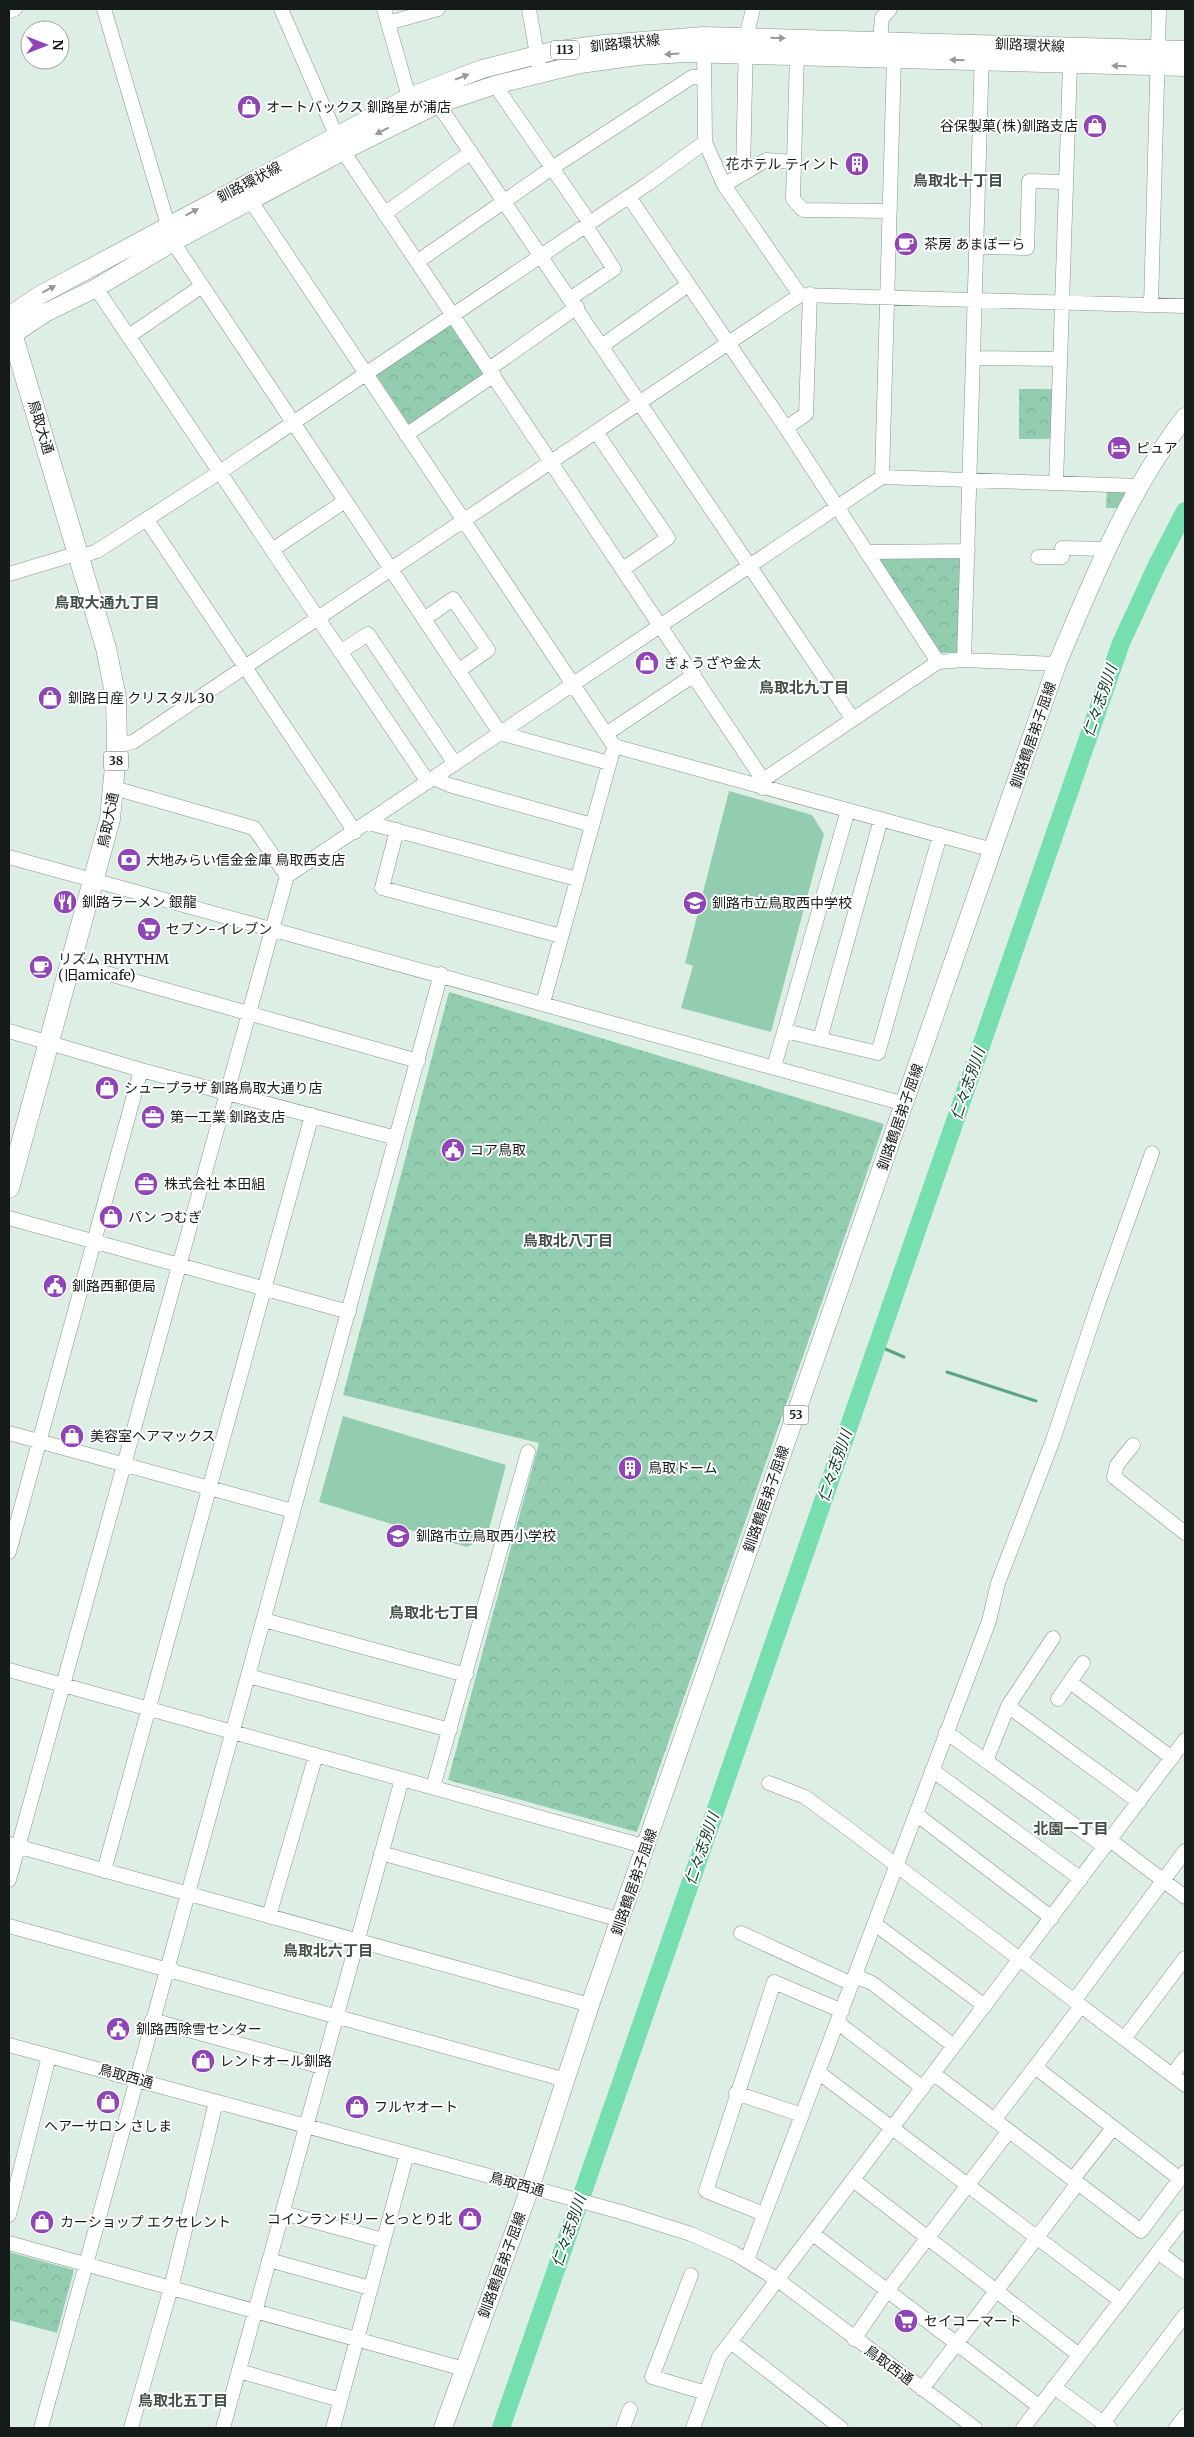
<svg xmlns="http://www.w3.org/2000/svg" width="1194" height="2437" font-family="Merriweather,'Noto Sans JP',serif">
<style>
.grass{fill:#93cdaf}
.forest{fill:url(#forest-crowns)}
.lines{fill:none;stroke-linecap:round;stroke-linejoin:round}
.stream{stroke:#5aa482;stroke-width:3}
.river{stroke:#77deaf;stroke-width:18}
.minor-casing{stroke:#84958c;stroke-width:15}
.major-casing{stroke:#84958c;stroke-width:19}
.highway-casing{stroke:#84958c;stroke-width:21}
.minor{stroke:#fff;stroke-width:14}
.major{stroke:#fff;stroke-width:18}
.highway{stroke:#fff;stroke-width:20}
.oneway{fill:#969897}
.labels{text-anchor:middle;stroke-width:4;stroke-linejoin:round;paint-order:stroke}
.shield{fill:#fff;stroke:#5b5f5d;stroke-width:1}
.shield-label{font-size:12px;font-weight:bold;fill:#151b18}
.street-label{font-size:14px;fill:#151b18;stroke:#fff}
.poi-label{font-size:14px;fill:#151b18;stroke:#fff;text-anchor:start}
.neighbourhood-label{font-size:15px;font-weight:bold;fill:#415048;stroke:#fff}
.water-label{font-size:15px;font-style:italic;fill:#093825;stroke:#fff}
</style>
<defs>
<pattern id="forest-crowns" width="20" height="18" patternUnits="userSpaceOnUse" patternTransform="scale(1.25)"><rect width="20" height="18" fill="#93cdaf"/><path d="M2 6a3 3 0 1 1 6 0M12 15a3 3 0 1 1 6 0" fill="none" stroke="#7eaf96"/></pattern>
</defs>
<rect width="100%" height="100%" fill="#ddefe5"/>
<path class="grass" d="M729 791 812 815 824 834 771 1032 681 1008 693 966 685 963Z
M343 1416 506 1465 487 1537 467 1547 319 1502Z"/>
<path class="forest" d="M451 324 487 378 412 429 376 375Z
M1019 389H1053V439H1019Z
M1107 489H1132L1121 508H1106Z
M963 554 960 653H939L876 555Z
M449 992 884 1124 637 1832 448 1780 539 1443 343 1395Z
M9 2252 74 2270 57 2333 9 2320Z"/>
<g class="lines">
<path class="stream" d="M876 1345 904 1357
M947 1372 1036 1401"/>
<path class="river" d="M501 2428 1121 643 1157 565 1185 511"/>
<g class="minor-casing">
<path id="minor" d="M104 9 173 242 500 733 609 763
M281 9 343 151 763 780
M384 9 409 97
M529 9 540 72
M9 11 15 9
M388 23 438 9
M880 41 882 18 890 9
M704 43 705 142 724 185 800 295
M495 85 590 223
M435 96 438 104 852 718
M794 162 797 55
M743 174 746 37 753 9
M724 185 766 160 794 162 793 199 803 210 890 211
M245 192 614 746 993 850
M629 197 786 428 938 662
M384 214 471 152
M976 247 1027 248 1029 181 1065 182
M417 262 552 168 692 77H703
M96 288 428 782
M571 298 614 269 586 226
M1151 305 1159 9
M129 336 202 286
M603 345 688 285
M973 358 1060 359
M489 369 577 307
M786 428 806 414 810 294
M596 432 668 538 623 569
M406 435 494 375
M882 477 894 59
M1056 483 1070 65
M147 520 355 832
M272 550 345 501
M866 552 968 551
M80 557 97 551 220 472 649 183 705 142
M1038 557H1062V548L1108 549
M9 574 79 553
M424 619 453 599 488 650 458 671
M340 652 368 634 455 764
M964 660 982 51
M606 734 694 675
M117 745 133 742 800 295 1185 306
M434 778 449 785 592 825
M114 788 254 828 287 876
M762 788 763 780 938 662 964 660 1057 664
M369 823 577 879
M397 830 382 888 561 936
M9 857 905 1104
M70 963 418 1061
M543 1003 612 754
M9 1031 141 1070 396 1138
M785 1031 878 1053 940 835
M820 1039 881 819
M774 1067 848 810
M9 1218 349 1312
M9 1433 293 1511
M1133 1445 1117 1465 1114 1477 1185 1533
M9 1552 141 1070
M264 1620 466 1675
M9 1670 647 1847
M248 1676 450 1730
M1070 1682 1172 1758
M1058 1699 1083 1663
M1008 1706 1139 1802
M946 1732 1105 1847
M986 1761 1008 1706 1053 1638
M932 1770 1081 1879
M769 1783 805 1797 846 1827 1185 2085
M433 1787 528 1452
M916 1814 1052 1918
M1110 1840 1185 1897
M9 1844 590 2005
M381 1853 621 1920
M104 1871 312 1115
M9 1880 287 876 882 477 1140 486
M269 1916 316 1755
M875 1924 985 2006
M9 1926 566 2080
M741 1933 852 1984
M855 1976 872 1983 954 2046
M1074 2001 1185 1851
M1081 2006 1035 2067 1180 2179
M152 2020 322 2067
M837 2022 923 2088
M1124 2039 1185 1958
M9 2045 621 2212 691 2234 734 2253 778 2280 975 2428
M818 2072 1121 2301
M934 2074 1141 2231 1185 2172
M1172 2075 1185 2058
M736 2093 802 2115
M994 2120 1035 2067
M1073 2179 1113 2128
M853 2180 1079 2355
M283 2213 383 2240
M764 2214 706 2191 774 1982 842 2011
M9 2215 49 2056
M813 2234 1040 2407
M9 2243 464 2369
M1158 2252 1185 2272
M269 2260 370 2288
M747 2260 989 1621 998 1583 1053 1440 1098 1304 1152 1153
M691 2275 652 2377 706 2393
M854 2339 887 2291 1009 2131
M731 2342 841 2428
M239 2371 340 2400
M1054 2387 1110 2428
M922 2389 1078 2183
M1103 2423 1185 2315
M41 2428 441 974
M131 2428 171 2288 216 2102
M223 2428 402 1779
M333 2428 407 2154
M623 2428 630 2409
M693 2428 719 2357 1185 1740
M1023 2428 1185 2217
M1176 2428 1185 2416"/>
</g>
<g class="major-casing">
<path id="major" d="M9 316 40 295 409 97 482 69 553 51 604 44 704 36 1185 50
M9 337 45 313 96 288 173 242 343 151 438 104 495 85 580 64 638 56 685 53 1185 67
M443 2428 530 2188 590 2005 1057 664C1093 579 1128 491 1185 417"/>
</g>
<g class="highway-casing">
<path id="highway" d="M9 323 106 648 116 698 117 745 110 819 9 1188"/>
</g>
<use href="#minor" class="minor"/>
<use href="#major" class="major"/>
<use href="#highway" class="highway"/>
</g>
<defs><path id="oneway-solid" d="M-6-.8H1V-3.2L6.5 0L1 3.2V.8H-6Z" transform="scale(1.25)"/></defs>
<g class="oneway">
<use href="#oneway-solid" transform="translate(778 38) rotate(2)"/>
<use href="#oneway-solid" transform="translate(672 54) rotate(177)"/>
<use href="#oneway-solid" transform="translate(957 60) rotate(-179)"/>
<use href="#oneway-solid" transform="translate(1119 66) rotate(-179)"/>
<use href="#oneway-solid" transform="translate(462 77) rotate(-21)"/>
<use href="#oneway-solid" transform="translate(382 131) rotate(153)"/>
<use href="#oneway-solid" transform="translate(192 212) rotate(-28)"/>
<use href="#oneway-solid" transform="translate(49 289) rotate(-28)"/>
</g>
<defs>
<g id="shop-disc" transform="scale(1.25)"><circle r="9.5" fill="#8f45b6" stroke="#fff"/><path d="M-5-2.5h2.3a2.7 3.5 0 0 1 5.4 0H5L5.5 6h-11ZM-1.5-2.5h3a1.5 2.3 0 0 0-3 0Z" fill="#fff"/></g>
<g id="building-disc" transform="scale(1.25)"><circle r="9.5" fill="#8f45b6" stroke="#fff"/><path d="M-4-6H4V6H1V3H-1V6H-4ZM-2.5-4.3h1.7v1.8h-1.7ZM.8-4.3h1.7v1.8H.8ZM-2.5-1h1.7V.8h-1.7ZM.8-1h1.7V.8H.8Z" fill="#fff"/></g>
<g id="cafe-disc" transform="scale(1.25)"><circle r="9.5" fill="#8f45b6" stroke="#fff"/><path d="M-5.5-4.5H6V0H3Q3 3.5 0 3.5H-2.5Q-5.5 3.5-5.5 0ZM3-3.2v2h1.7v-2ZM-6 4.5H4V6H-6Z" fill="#fff"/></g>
<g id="hotel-disc" transform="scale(1.25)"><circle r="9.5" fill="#8f45b6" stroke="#fff"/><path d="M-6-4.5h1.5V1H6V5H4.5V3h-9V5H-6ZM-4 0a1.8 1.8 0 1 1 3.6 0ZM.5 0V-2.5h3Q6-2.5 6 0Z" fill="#fff"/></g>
<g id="bank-disc" transform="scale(1.25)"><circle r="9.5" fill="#8f45b6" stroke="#fff"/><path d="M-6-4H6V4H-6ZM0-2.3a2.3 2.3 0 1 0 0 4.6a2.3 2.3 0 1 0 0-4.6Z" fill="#fff"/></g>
<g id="restaurant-disc" transform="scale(1.25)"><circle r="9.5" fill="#8f45b6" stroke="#fff"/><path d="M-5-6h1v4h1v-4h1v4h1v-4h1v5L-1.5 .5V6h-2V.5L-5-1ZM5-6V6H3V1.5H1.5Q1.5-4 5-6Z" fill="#fff"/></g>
<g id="school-disc" transform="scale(1.25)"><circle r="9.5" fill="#8f45b6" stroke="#fff"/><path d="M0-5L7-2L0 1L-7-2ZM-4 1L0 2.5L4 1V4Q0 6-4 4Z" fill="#fff"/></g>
<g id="supermarket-disc" transform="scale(1.25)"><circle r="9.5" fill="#8f45b6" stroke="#fff"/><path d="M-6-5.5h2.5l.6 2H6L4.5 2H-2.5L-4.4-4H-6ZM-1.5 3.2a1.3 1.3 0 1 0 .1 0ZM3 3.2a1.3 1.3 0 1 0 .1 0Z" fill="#fff"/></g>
<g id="office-disc" transform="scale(1.25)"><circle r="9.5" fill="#8f45b6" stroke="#fff"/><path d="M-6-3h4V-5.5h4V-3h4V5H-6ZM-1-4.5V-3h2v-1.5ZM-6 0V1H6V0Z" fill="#fff"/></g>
<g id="civic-disc" transform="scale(1.25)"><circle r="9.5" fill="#8f45b6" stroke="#fff"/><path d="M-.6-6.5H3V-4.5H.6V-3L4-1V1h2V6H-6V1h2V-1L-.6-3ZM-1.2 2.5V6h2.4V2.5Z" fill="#fff"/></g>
</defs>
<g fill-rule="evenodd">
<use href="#shop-disc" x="249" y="107"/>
<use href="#shop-disc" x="1095" y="126"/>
<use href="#building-disc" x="857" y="164"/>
<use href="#cafe-disc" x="906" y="244"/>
<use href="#hotel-disc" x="1119" y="448"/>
<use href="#shop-disc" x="647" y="663"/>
<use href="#shop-disc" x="50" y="698"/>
<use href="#bank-disc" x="129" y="860"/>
<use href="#restaurant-disc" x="65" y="902"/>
<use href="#school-disc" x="695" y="903"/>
<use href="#supermarket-disc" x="149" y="929"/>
<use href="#cafe-disc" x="41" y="967"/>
<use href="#shop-disc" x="107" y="1088"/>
<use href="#office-disc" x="153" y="1117"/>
<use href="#civic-disc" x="453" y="1150"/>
<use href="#office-disc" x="146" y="1184"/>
<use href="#shop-disc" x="111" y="1217"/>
<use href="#civic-disc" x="55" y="1286"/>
<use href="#shop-disc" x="72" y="1436"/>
<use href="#building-disc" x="630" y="1468"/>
<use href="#school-disc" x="398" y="1536"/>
<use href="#civic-disc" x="118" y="2029"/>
<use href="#shop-disc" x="203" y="2061"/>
<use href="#shop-disc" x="108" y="2102"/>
<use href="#shop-disc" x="357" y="2107"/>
<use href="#shop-disc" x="470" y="2219"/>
<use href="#shop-disc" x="42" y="2222"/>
<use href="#supermarket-disc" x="906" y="2321"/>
</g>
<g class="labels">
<g class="shield">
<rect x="551" y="40.5" width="28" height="19" rx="4"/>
<rect x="103.5" y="751.5" width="25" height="19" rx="4"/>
<rect x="783.5" y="1405.5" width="25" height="19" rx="4"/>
</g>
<g class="shield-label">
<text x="565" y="54">113</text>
<text x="116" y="765">38</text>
<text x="796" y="1419">53</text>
</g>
<g class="street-label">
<text transform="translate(625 43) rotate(-6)" y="5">釧路環状線</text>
<text transform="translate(1030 45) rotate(2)" y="5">釧路環状線</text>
<text transform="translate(249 182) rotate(-28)" y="5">釧路環状線</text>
<text transform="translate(41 427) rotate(73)" y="5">鳥取大通</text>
<text transform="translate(1033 735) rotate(-71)" y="5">釧路鶴居弟子屈線</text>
<text transform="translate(108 820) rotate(-79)" y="5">鳥取大通</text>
<text transform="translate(900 1117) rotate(-71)" y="5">釧路鶴居弟子屈線</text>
<text transform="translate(766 1499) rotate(-71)" y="5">釧路鶴居弟子屈線</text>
<text transform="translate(634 1882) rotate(-71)" y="5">釧路鶴居弟子屈線</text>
<text transform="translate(126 2076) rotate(15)" y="5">鳥取西通</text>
<text transform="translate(517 2184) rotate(15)" y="5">鳥取西通</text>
<text transform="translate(502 2265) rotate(-70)" y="5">釧路鶴居弟子屈線</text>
<text transform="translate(889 2365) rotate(36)" y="5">鳥取西通</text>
</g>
<g class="poi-label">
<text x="266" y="112">オートバックス 釧路星が浦店</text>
<text x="1078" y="131" text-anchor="end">谷保製菓(株)釧路支店</text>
<text x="840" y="169" text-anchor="end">花ホテル ティント</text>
<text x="924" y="249">茶房 あまぽーら</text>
<text x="1136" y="453">ピュア</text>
<text x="664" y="668">ぎょうざや金太</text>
<text x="68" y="703">釧路日産 クリスタル30</text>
<text x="146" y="865">大地みらい信金金庫 鳥取西支店</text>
<text x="82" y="907">釧路ラーメン 銀龍</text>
<text x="712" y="908">釧路市立鳥取西中学校</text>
<text x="166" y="934">セブン-イレブン</text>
<text x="58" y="964">リズム RHYTHM<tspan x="58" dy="16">(旧amicafe)</tspan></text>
<text x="124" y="1093">シュープラザ 釧路鳥取大通り店</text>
<text x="170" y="1122">第一工業 釧路支店</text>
<text x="470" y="1155">コア鳥取</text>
<text x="164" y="1189">株式会社 本田組</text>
<text x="128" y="1222">パン つむぎ</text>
<text x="72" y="1291">釧路西郵便局</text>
<text x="90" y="1441">美容室ヘアマックス</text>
<text x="648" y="1473">鳥取ドーム</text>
<text x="416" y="1541">釧路市立鳥取西小学校</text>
<text x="136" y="2034">釧路西除雪センター</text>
<text x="220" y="2066">レントオール釧路</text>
<text x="374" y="2112">フルヤオート</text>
<text x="108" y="2131" text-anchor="middle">ヘアーサロン さしま</text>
<text x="452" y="2224" text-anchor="end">コインランドリー とっとり北</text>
<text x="60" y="2227">カーショップ エクセレント</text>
<text x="924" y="2326">セイコーマート</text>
</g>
<g class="neighbourhood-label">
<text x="958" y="186">鳥取北十丁目</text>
<text x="107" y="608">鳥取大通九丁目</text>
<text x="804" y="693">鳥取北九丁目</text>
<text x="568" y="1246">鳥取北八丁目</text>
<text x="434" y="1618">鳥取北七丁目</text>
<text x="1071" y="1834">北園一丁目</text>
<text x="328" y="1956">鳥取北六丁目</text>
<text x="183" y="2406">鳥取北五丁目</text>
</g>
<g class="water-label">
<text transform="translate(1100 701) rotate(-71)" y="5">仁々志別川</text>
<text transform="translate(968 1084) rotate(-71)" y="5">仁々志別川</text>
<text transform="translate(835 1466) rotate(-71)" y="5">仁々志別川</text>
<text transform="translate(702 1849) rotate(-71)" y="5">仁々志別川</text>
<text transform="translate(569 2231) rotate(-71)" y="5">仁々志別川</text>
</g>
</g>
<rect width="1194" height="2437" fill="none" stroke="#151b18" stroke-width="20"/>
<g transform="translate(45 45) rotate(90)"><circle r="24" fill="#ffffff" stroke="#a1a4a3"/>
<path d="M0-4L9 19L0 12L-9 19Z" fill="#8f45b6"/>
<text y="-8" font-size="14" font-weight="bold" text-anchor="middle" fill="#151b18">N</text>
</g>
</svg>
